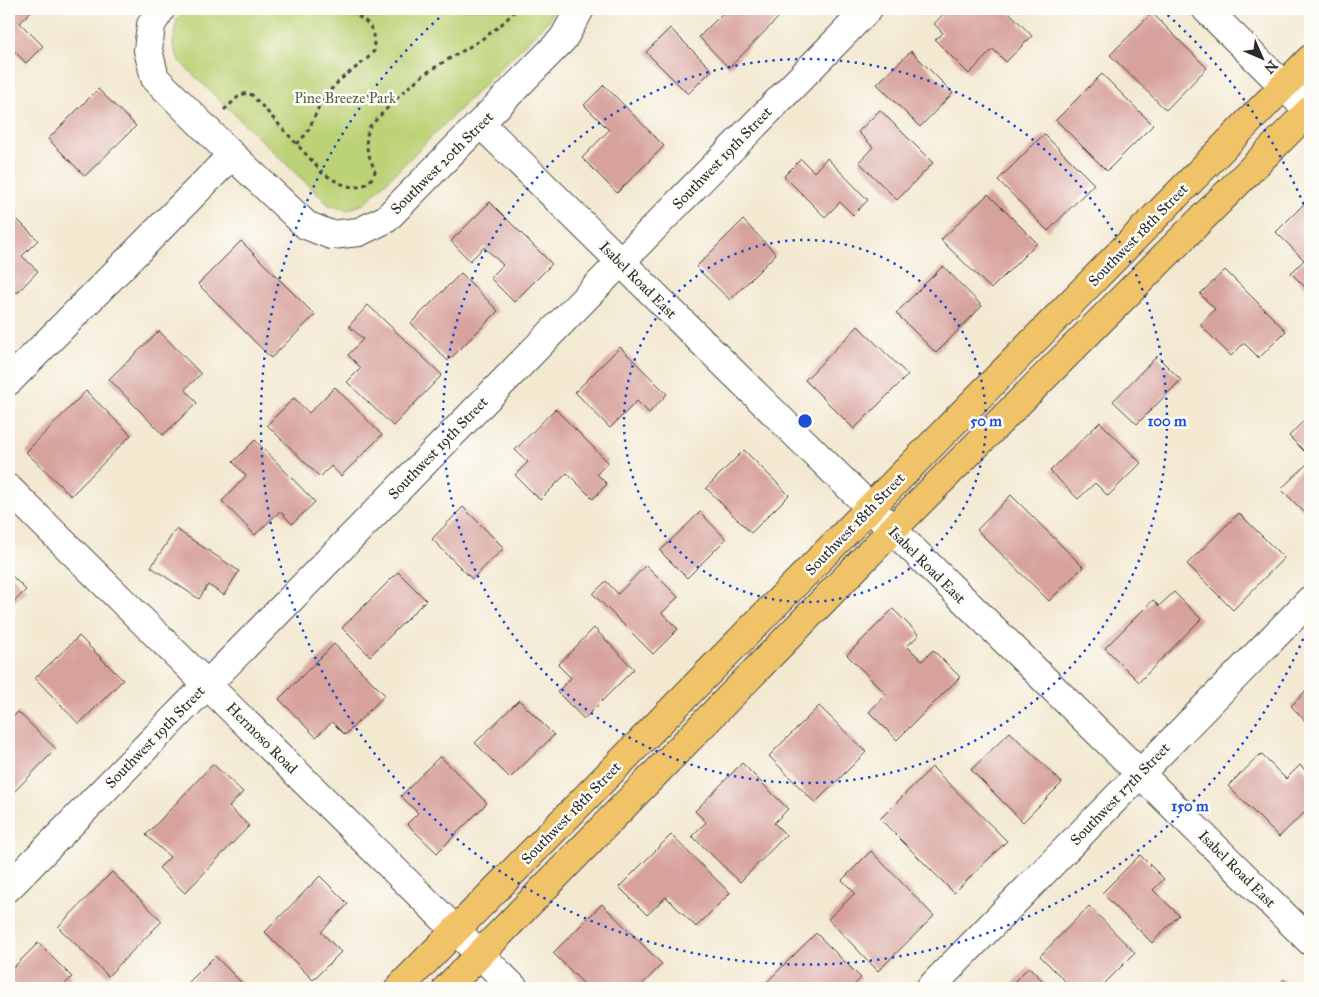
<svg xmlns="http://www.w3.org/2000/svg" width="1319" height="997" font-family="'IM FELL Great Primer',serif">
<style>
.green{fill:#bcd276;stroke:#747e50}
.building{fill:#d7a19c}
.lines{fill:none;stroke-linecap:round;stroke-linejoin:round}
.minor-casing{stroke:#494744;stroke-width:30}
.major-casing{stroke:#494744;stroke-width:30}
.path{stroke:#494744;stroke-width:3;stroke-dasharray:4 4;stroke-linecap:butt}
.minor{stroke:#fff;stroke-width:28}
.major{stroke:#f0c369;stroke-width:28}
.ring{fill:none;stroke:#1d4ed8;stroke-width:2.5;stroke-dasharray:2.5 5}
.labels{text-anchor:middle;stroke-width:5;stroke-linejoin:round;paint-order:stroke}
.park-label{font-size:15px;fill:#565d42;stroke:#fdfcf7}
.street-label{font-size:15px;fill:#2b2b2b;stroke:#fdfcf7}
.centre{fill:#1d4ed8;stroke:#fdfcf7;stroke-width:2.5}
.ring-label{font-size:15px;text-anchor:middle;font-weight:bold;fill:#1d4ed8;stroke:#fdfcf7;stroke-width:5;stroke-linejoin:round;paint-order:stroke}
</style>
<rect width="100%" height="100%" fill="#fdfcf7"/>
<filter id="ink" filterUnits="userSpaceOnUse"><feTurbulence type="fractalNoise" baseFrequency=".02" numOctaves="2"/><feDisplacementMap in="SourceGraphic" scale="10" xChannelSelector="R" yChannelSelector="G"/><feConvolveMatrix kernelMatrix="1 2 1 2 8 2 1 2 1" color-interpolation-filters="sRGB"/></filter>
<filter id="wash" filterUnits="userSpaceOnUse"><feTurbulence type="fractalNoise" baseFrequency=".0096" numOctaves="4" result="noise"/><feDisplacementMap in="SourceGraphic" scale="20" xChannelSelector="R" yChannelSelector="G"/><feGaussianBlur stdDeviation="1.12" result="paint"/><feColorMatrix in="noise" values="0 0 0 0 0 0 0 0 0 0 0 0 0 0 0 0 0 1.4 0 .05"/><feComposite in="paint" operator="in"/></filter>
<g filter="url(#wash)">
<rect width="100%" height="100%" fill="#f3e8d0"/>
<path class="green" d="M186 9H554L550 19 364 204 347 210 329 205 180 62 173 45 177 19Z"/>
<g id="blocks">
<path class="building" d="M9 9H33L20 23 43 46 26 63 9 46Z
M722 9H773L780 16 729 68 699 37 725 11Z
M948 9H1006L1032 36 1006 62 993 49 969 74 935 40 943 33 934 24Z
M1152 13 1207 68 1166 110 1110 55Z
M670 28 712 70 688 94 646 52Z
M911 51 953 93 920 127 877 84Z
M1102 74 1153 125 1107 171 1056 120Z
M604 85 664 146 617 193 582 158 609 130 584 105Z
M98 89 136 126 85 176 48 139Z
M880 110 933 163 897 200 859 162 873 147 858 132Z
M1044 134 1094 184 1048 231 998 180Z
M827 158 868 200 853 215 840 202 825 217 784 176 801 159 814 172Z
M988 194 1037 243 991 289 941 240Z
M1308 200 1310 202V292L1291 273 1304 260 1276 232Z
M490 202 552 264 514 302 490 278 503 265 484 247 470 261 451 241Z
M9 211 38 240 22 256 38 271 17 293 9 285Z
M743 220 776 254 730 300 696 267Z
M241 241 315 315 271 358 198 284Z
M943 266 982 306 936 353 896 313Z
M1225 270 1286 331 1259 358 1244 343 1231 356 1200 325 1215 309 1200 294Z
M461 273 498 311 448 361 411 323Z
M368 305 442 375 393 426 347 382 361 368 348 355 363 339 349 326Z
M858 326 908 375 854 429 805 380Z
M159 331 201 374 185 389 197 403 163 435 109 379Z
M620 347 667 394 649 413 637 401 610 428 575 392Z
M1157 356 1181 380 1137 424 1113 401Z
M335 387 382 435 341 476 331 466 320 477 267 425 294 398 309 413Z
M86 391 131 435 71 496 26 452Z
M555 409 608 462 597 474 607 484 593 499 567 473 540 500 515 475 528 462 515 450Z
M1310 414V457L1289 436Z
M1100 422 1141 463 1108 496 1095 483 1078 499 1050 471Z
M255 440 315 502 292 524 280 511 255 535 222 501 246 476 233 462Z
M744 450 789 495 751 533 706 488Z
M1310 461V518L1281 489Z
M1011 495 1083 567 1049 601 977 530Z
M463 507 504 548 472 579 432 539Z
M700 512 726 539 687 578 660 551Z
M1239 513 1284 558 1233 610 1187 564Z
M176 529 239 571 224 595 208 585 199 599 151 567Z
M646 565 678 597 662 613 678 629 653 654 593 594 606 581 618 594Z
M398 572 426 600 370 656 342 628Z
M9 573 26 590 9 607Z
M1174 592 1201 619 1139 682 1105 648 1153 600 1159 606Z
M893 609 919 635 907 646 922 661 933 650 960 677 897 740 869 712 886 694 847 655Z
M594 628 634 669 584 719 557 692 571 678 558 665Z
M79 636 123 680 79 724 35 678Z
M334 644 385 695 345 735 332 722 316 737 279 699Z
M1310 686V726L1291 706Z
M519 700 554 735 510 778 475 743Z
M819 706 866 752 815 803 769 756Z
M18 712 56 749 13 793 9 789V721Z
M1010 732 1062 783 1023 822 971 770Z
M1261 754 1286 779 1300 765 1310 775V807L1279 837 1228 786Z
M440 756 487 803 437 853 407 824 418 813 401 796Z
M742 763 788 809 774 823 786 835 740 882 692 836 706 822 695 811Z
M213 764 243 792 229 807 249 826 185 893 159 868 170 857 146 835Z
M932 767 1007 841 954 893 880 819Z
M671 835 730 893 696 927 666 897 647 915 619 887Z
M871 851 934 916 878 971 828 919 855 893 842 880Z
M1140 855 1164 879 1153 890 1179 915 1152 943 1102 893Z
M112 872 162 921 108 976 58 927Z
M320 876 348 904 321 932 341 952 313 980 265 932Z
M602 904 662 964 640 987 641 988H588L553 953Z
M1089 906 1135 953 1100 988H1072L1040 956Z
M816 933 861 978 851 988H761Z
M38 943 72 977 61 988H11L9 986V972Z
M215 956 247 988H189L186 985Z
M1029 967 1050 988H1008Z
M1284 979 1293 988H1275Z"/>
</g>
</g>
<g filter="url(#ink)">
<use href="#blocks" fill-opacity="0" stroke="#494744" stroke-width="1"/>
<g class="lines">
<g class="minor-casing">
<path id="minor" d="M161 9 151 25 148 50 155 78 232 155 306 225 331 235 359 232 386 219 563 39 580 9
M1206 9 1310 112
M481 124 1310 941
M9 381 232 155
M9 489 514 988
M9 887 868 9
M930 988 1310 600"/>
</g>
<g class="major-casing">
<path id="major" d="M399 988 1310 59
M447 988 892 530 1310 110"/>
</g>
<path class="path" d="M355 14 360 9
M224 110 238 97 246 93 252 95 323 173C340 185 364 198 375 172 369 153 362 146 370 126 387 109 402 91 422 76 453 54 492 39 516 9
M297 144 307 133 323 98 341 79 367 59 374 51C374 20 368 25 348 9"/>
<use href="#minor" class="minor"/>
<use href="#major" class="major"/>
</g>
</g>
<g class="ring">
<circle cx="805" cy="421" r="181"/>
<circle cx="805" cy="421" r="362"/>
<path d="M1309 625A544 544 0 1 1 448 10M1162 10A544 544 0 0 1 1309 217"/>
</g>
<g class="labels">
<g class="park-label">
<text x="345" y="103">Pine Breeze Park</text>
</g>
<g class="street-label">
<text transform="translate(722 158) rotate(-46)" y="5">Southwest 19th Street</text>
<text transform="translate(442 163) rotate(-45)" y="5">Southwest 20th Street</text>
<text transform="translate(1138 235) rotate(-46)" y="5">Southwest 18th Street</text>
<text transform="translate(638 280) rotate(45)" y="5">Isabel Road East</text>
<text transform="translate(438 448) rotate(-46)" y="5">Southwest 19th Street</text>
<text transform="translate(855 524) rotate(-46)" y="5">Southwest 18th Street</text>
<text transform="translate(927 565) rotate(45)" y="5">Isabel Road East</text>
<text transform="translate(155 737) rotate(-46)" y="5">Southwest 19th Street</text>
<text transform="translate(262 738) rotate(45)" y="5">Hermoso Road</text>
<text transform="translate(1120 794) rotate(-46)" y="5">Southwest 17th Street</text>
<text transform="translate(571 813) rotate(-46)" y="5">Southwest 18th Street</text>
<text transform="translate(1237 869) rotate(45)" y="5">Isabel Road East</text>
</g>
</g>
<circle cx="805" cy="421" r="8" class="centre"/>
<g class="ring-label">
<text x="986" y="426">50 m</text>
<text x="1167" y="426">100 m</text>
<text x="1190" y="811">150 m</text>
</g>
<rect width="1319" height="997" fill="none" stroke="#fdfcf7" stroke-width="30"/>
<g transform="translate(1262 58) rotate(135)" stroke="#fdfcf7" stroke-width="4" paint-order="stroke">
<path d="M0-4L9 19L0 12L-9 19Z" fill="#2b2b2b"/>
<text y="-8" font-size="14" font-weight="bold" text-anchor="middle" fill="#2b2b2b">N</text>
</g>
</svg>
